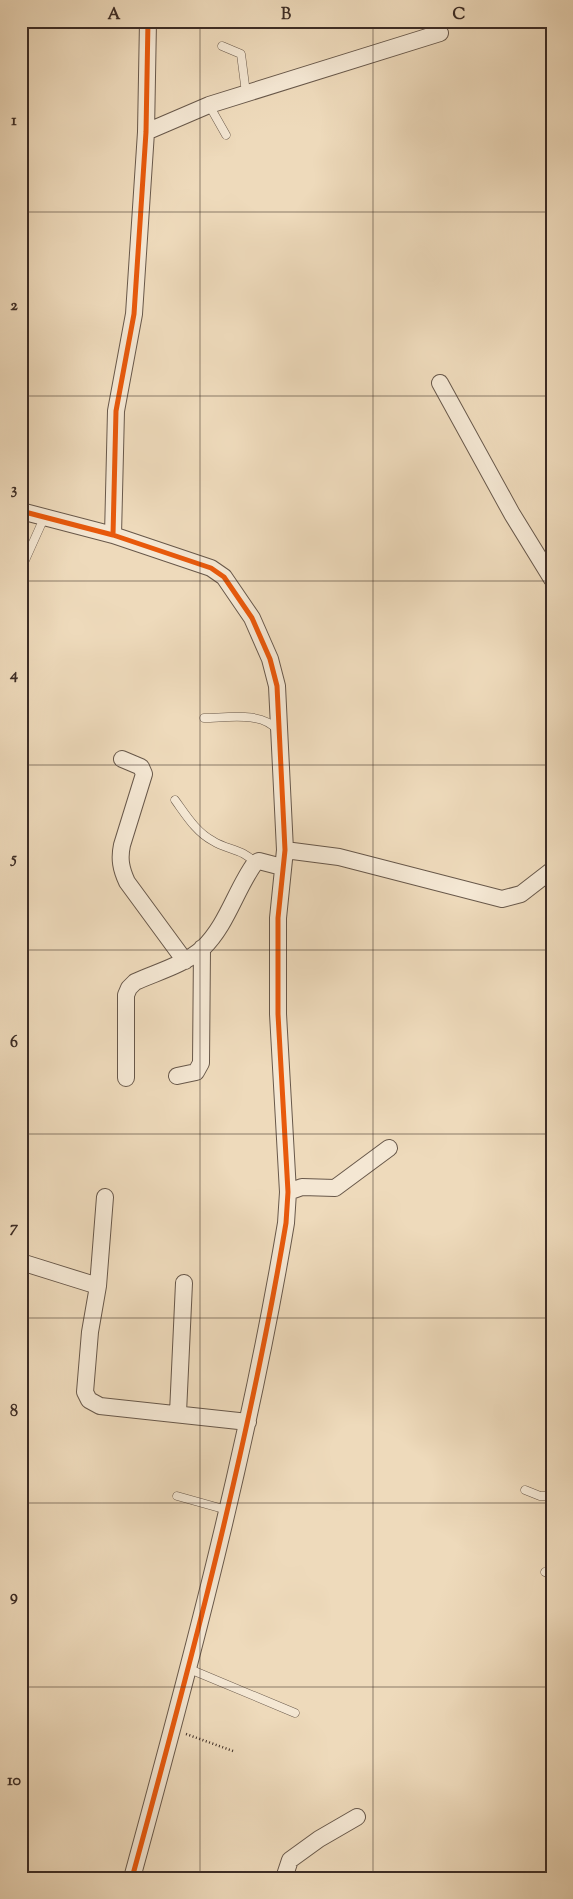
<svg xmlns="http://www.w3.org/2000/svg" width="573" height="1899" font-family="'Sorts Mill Goudy',serif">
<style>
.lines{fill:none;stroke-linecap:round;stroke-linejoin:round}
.lane-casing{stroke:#68584a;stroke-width:9}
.street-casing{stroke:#68584a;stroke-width:18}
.path{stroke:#3c2c25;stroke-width:2.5;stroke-dasharray:1 2.5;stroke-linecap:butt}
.lane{stroke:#f4e7d3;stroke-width:8}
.street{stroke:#f4e7d3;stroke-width:16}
.cycleway-casing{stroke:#f4e7d3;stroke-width:8}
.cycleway{stroke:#e8590c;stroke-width:5}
.grid{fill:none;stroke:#3c2c25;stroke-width:1;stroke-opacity:0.55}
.neatline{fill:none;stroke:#3c2c25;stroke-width:2}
.grid-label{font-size:16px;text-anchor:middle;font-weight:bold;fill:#3c2c25}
</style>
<rect width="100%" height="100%" fill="#eedabb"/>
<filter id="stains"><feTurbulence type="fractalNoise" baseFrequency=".004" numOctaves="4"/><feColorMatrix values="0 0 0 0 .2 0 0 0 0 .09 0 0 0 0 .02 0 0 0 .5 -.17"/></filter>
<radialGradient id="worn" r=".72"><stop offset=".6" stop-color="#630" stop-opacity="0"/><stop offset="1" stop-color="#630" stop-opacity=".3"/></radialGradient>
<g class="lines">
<g class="lane-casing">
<path id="lane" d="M222 46 241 54 246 93
M209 105 226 135
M22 567 44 518
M204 718C226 718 262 711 277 730
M175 800C186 815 196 832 213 841 227 850 244 849 255 863
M525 1490 540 1496H552
M177 1496 227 1510
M545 1572 552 1575
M187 1668 295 1713"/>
</g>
<g class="street-casing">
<path id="street" d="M146 132 209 105 440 33
M440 383 512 514 552 579
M21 511 113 535 211 568 224 577 252 618 270 659 277 686 285 850 278 918V1014L288 1192 286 1223C249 1444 191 1662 132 1878
M113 535 116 411 134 314 146 132 148 21
M122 759 141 767 144 774 122 845C119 859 121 869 127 882L185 961
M285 850 339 857 502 899 521 894 552 870
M177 1076 196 1072 201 1063 202 948
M126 1078V995L129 988 135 982C157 972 184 965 203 948 227 925 236 889 255 863L259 861 282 867
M288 1192 302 1187 335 1188 389 1148
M21 1262 98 1286 90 1332 85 1392 89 1400 100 1406 248 1422
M98 1286 105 1197
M178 1413 184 1283
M284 1878 290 1860 319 1839 357 1817"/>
</g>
<path class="path" d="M186 1734 233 1751"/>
<use href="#lane" class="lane"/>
<use href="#street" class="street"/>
<g class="cycleway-casing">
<path id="cycleway" d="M21 511 113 535 211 568 224 577 252 618 270 659 277 686 285 850 278 918V1014L288 1192 286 1223C249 1444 191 1662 132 1878
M113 535 116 411 134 314 146 132 148 21"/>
</g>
<use href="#cycleway" class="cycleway"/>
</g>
<path class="grid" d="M200 21V1878M373 21V1878M21 212H552M21 396H552M21 581H552M21 765H552M21 950H552M21 1134H552M21 1318H552M21 1503H552M21 1687H552"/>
<rect width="573" height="1899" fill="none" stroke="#eedabb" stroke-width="55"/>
<rect x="28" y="28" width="518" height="1844" class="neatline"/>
<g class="grid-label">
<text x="114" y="19">A</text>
<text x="286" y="19">B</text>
<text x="459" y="19">C</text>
<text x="14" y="125">1</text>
<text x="14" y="310">2</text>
<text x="14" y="494">3</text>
<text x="14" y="679">4</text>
<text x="14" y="863">5</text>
<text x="14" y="1047">6</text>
<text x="14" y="1232">7</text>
<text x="14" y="1416">8</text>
<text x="14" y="1601">9</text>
<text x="14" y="1785">10</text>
</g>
<rect width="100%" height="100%" filter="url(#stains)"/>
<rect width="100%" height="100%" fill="url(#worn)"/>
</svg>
